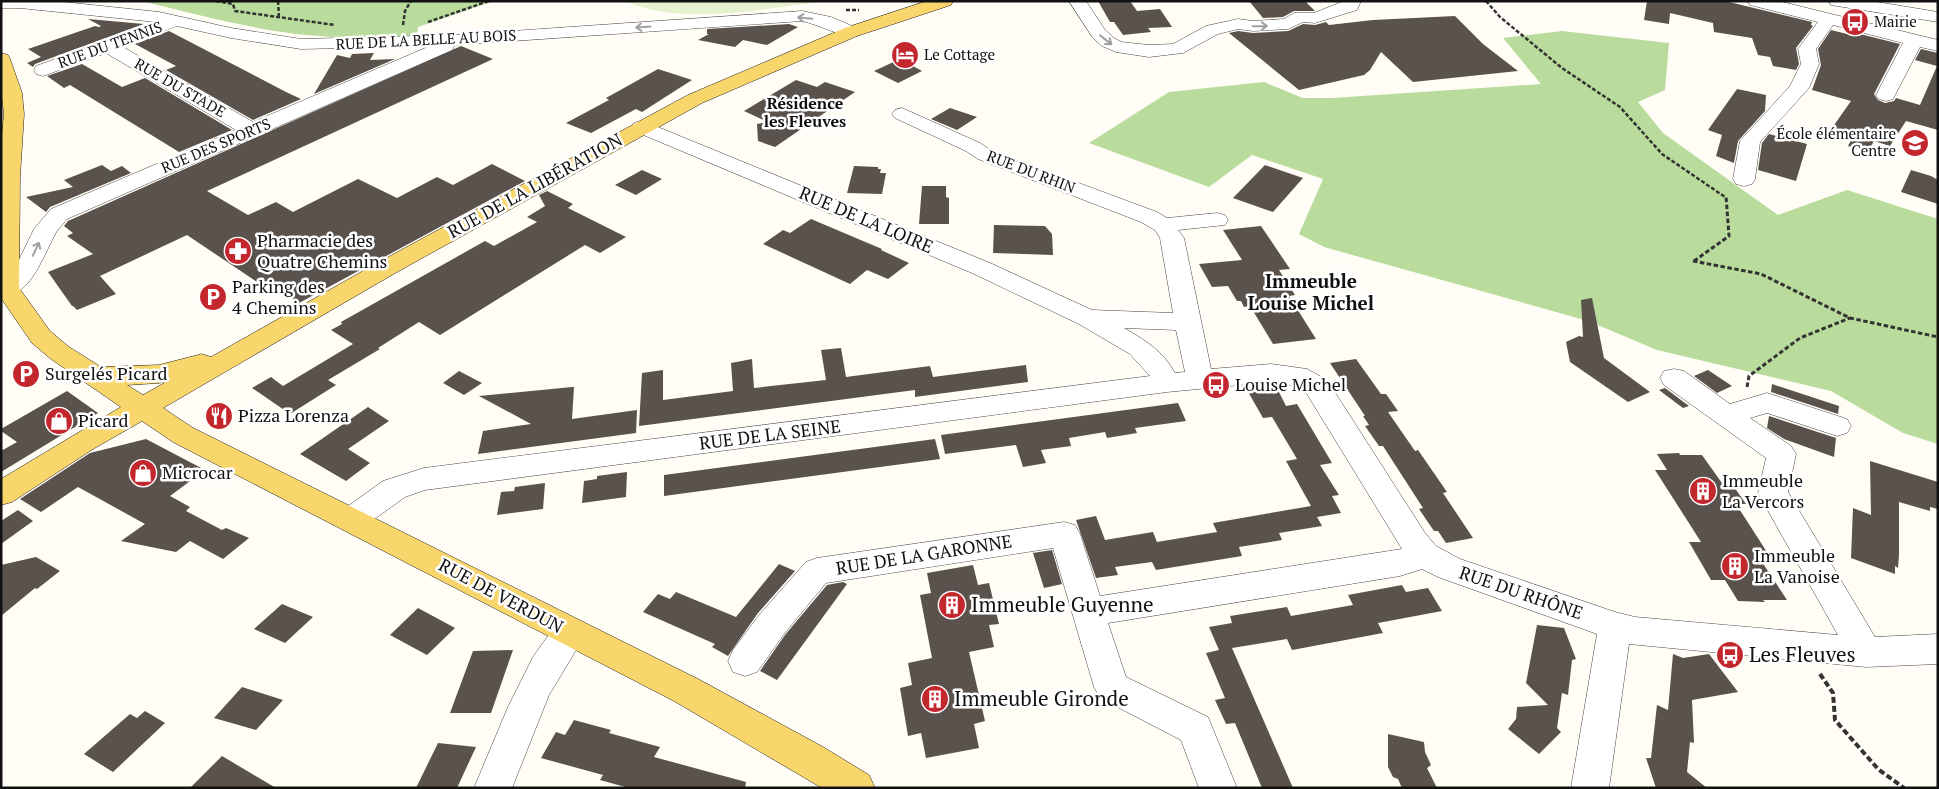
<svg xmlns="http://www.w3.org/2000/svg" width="1939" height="789" font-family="'PT Serif',serif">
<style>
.forest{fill:#b9dc9c}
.pitch{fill:#e6f2cf}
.building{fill:#5a524d}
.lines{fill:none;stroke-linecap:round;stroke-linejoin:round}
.minor-casing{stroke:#444;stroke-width:1}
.major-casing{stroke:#222;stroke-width:1}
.path-far2{stroke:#333;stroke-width:2.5;stroke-dasharray:4 2;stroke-linecap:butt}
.path-far1{stroke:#333;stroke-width:3;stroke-dasharray:4.5 2.5;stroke-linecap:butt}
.path{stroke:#333;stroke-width:4;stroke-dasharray:6 3;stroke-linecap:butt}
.minor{fill:#fff;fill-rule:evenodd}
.major{fill:#f9d66b;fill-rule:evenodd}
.oneway{stroke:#a0a0a0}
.labels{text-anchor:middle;stroke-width:5;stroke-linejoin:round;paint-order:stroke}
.far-poi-label{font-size:15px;fill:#111;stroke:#fff;text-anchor:start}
.far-street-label{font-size:15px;fill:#111;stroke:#fff}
.far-neighbourhood-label{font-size:16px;font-weight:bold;fill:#111;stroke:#fff}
.street-label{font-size:18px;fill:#111;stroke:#fff}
.poi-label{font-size:18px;fill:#111;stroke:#fff;text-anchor:start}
.neighbourhood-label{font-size:19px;font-weight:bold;fill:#111;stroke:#fff}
.near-poi-label{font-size:21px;fill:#111;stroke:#fff;text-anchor:start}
</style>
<rect width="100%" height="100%" fill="#fffdf5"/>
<path class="forest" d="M142 1H493L418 27 417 37C363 39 306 38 253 27 216 20 179 10 142 1Z
M1562 31 1669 43 1665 90 1638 102 1663 133 1778 215 1847 190 1938 219V444L1903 433 1831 391 1657 350 1588 321 1324 247 1299 234 1323 179 1252 155 1209 187 1089 143 1169 92 1264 82 1303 98H1332L1541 84 1503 38Z"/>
<path class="pitch" d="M625 1H827C765 8 683 27 625 1Z"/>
<path class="building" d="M1098 1H1130L1137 11 1160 9 1172 27 1148 28 1151 32 1123 35 1114 22H1110Z
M1249 1H1305L1315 11H1294L1283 17 1263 18Z
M1647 1H1725L1812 22 1811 25 1813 26 1796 48 1799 64 1796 70 1773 66 1770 57 1758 55 1752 38 1714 32 1713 23 1670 13 1669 24 1644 20Z
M1455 16 1483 44 1518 71 1413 82 1381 52 1370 70 1364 75 1299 90 1229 33 1238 31 1253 33 1288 31 1303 24 1315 25 1326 22 1329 25 1373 20Z
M88 19 144 24 35 64 33 67 27 63 41 57 28 49 95 26 99 27 101 26Z
M789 24 798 27 767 45 743 40 735 47 698 40 709 34H707V29Z
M1831 30 1851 35 1852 32 1900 44 1874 94 1878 100 1885 103 1894 101 1896 98 1920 105 1937 66 1915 60 1921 49 1938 53V130L1906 121 1890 146 1874 141 1867 153 1848 146 1854 135 1832 128 1851 101 1812 90 1821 65 1818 49Z
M169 31 286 92 301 99 253 120 166 70 176 66 135 44Z
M461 46 493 59 207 191 248 215 276 202 293 212 358 179 397 198 437 177 453 185 492 164 525 181 299 303 267 281 260 284 187 235 100 276 116 294 77 310 73 306H72L48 272 93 254 67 236 73 233 64 226 68 221Z
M374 53 370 60 395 59 314 94 337 55 350 58 352 54Z
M900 59 922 71 898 83 874 71Z
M82 64 122 87 145 78 232 130 179 152 70 85 64 88 47 76Z
M658 69 692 80 642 112 636 109 591 133 566 123 609 100 606 98Z
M796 80 817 87 825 82 855 92 775 147 758 141 757 124 768 122 744 111Z
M1737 89 1766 95 1765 111 1738 141 1734 163 1716 156 1722 135 1708 130Z
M950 108 977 117 957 130 931 119Z
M1769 134 1807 144 1796 181 1758 170 1762 143Z
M102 165 111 171 122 166 131 173 50 207 46 212 26 197 73 187 64 180Z
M1265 165 1303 178 1273 212 1233 198Z
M854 166 878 167V169H881L880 173H886L882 194 847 193Z
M642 170 662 179 636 195 615 185Z
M1911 170 1931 176 1938 180V204L1901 192Z
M922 186H946V197L949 198V224H919Z
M547 191 573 204 568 208 626 237 600 253 585 245 440 335 419 322 378 348 380 349 328 380 336 385 290 414 252 388 271 377 283 386 353 344 331 330 342 324 341 322 485 241 494 246 537 222 527 217 545 206 539 195Z
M811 219 882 249 881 250 909 263 888 279 867 270 850 284 763 244 783 230 790 233Z
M994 225 1045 226 1052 234 1053 255 993 253Z
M1261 226 1290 269 1279 270 1295 295 1289 296 1316 339 1273 344 1250 306 1244 307 1241 301H1237L1228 286 1212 287 1199 264 1242 260 1223 230Z
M1592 298 1604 358 1650 392 1628 402 1570 362 1566 342 1579 336 1583 337 1581 300Z
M841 348 846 377 930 366 933 377 1026 365 1028 382 915 397V390L639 426 642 373 663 370V400L733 391 731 363 752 359 754 388 826 380 821 350Z
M1356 359 1381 394H1386L1398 411 1388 412 1415 451 1418 450 1447 492 1443 493 1473 538 1446 543 1438 531H1434L1419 509 1423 508 1383 446H1379L1365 426 1369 425 1363 416H1365L1330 363Z
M1708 370 1732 386 1717 393 1694 376Z
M459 371 482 383 464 395 443 383Z
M1772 384 1839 406 1838 414 1771 392Z
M1276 386 1286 406 1297 404 1332 463 1320 465 1339 495 1332 496 1341 513 1317 517 1322 526 1279 533 1282 540 1239 547 1242 556 1156 570 1152 562 1115 567 1118 575 1096 578 1076 520 1096 516 1105 540 1153 532 1157 542 1217 532 1213 523 1311 506 1286 461 1297 459 1272 417 1263 418 1247 390Z
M572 387H574L572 419 637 410 636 433 478 454 483 431 531 424 479 396Z
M1665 388 1689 406 1683 408 1659 390Z
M67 391 98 413 1 472V451L17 442 1 431V429Z
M1178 403 1186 421 1135 428 1137 433 1107 438 1105 432 1069 438 1071 446 1041 450 1046 463 1023 467 1016 445 945 454 941 435Z
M368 407 389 421 348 449 370 463 346 481 300 454Z
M1769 416 1836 438 1834 457 1784 439 1767 428Z
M146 439 205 470 170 496 190 507 186 511 222 530 226 528 249 538 223 559 190 541 176 552 121 541 145 524 78 487 41 512 20 499 90 453Z
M935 439 940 459 664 496V475Z
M1679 453 1680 455H1702L1724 486 1734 487 1746 504H1736L1774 563 1762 562 1787 600H1763L1765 602 1738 601 1725 580H1711L1689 542H1701L1655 470H1667L1657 454Z
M1870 461 1938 482V509L1930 507V511L1899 502V555L1898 568 1895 566V574L1851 558 1853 508 1871 515Z
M627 472 626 497 582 503 584 481 597 479V476Z
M545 483 543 509 497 515 501 492 514 491 515 487Z
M18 510 33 521 1 544V521Z
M1052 550 1062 584 1044 588 1033 553Z
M36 557 60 571 37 589 35 588 1 616V565Z
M779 564 795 571 758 613 728 656 712 647 715 644 643 612 658 594 670 599 676 592 736 617Z
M973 565 978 585 989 583 999 624 989 625 994 647 969 652 985 721 974 724 979 748 926 758 921 733 908 736 900 688 912 685 908 663 932 658 920 595 931 593 927 573Z
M843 582 847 584 777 680 760 671 785 635 827 585Z
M1402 585 1406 592 1428 588 1442 611 1378 623 1383 633 1292 650 1287 639 1232 648 1293 788H1262L1235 723 1226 724 1215 700 1225 698 1206 653 1219 650 1209 627 1232 623 1230 616 1287 607 1291 616 1353 605 1348 595Z
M282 604 313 617 285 643 254 629Z
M418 608 455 628 427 655 390 635Z
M1537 625 1564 628 1576 659 1572 660 1568 695 1562 693 1557 728 1561 732 1539 754 1508 729 1516 719 1517 707 1548 705 1526 683Z
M513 650 491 713H450L473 651Z
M1673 654 1683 658 1709 654 1738 692 1692 700 1694 743 1690 742 1687 772 1707 788H1656L1646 758H1651L1657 705 1668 710Z
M242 687 283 700 256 730 214 718Z
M145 711 165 723 113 772 84 754 130 714 137 718Z
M574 720 611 730 609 733 660 747 654 757 746 782 745 788H629L600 780 603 775 541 758 556 732 565 735Z
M1388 734 1424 742 1425 752 1431 765 1427 768 1437 788H1402L1398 779 1393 777 1388 767Z
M438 743 476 747 457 788H416Z
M222 756 276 788H190Z"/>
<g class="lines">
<g class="minor-casing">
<path id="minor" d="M1 1H54L159 12 231 28 301 39 455 35 802 11 831 17 857 28 860 32 857 36C846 39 817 24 802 21L455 45 452 50 67 219C64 223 60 227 57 231 46 248 30 302 1 294V280L18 262 34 229 51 209 236 130 106 53 43 76 36 74 34 70 36 66 156 22 20 8H1ZM177 26 231 38 301 49 430 46 253 122 123 47Z
M1069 1H1086L1105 30 1114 38 1121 42 1149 45 1173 44 1206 26 1238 19 1253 21 1284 19 1294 13H1314L1344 1H1361L1357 10 1315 23 1303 22 1288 29 1253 31 1238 29 1218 34 1183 53 1149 57 1116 52 1102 46 1093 38Z
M1748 1H1778L1938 40V51L1920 47 1893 99 1886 101 1879 99 1876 95 1903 43 1833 25 1816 49 1819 64 1809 88 1760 142 1755 179 1752 184 1744 186 1736 184 1733 179 1740 141 1790 86 1801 64 1798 49 1818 22 1750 5Z
M1829 1H1871L1938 12V22L1837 6 1831 5Z
M902 108 980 143 992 151 1157 212 1167 218 1217 213 1225 215 1228 220 1225 225 1178 230 1184 238 1211 369 1271 364 1307 369 1327 380 1425 533 1436 546 1460 559 1615 612 1635 617 1838 635 1758 493 1766 458 1664 385 1660 378 1664 371 1674 369 1684 371 1730 404 1767 393 1847 419 1851 426 1847 433 1837 436 1767 413 1750 418 1791 446 1796 454 1788 492 1875 637 1938 634V664L1866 667 1629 644 1609 788H1571L1597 634 1438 577 1422 569 1400 576 1108 623 1126 677 1208 717 1237 788H1199L1181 740 1100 698 1094 687 1053 548 826 583 784 634 757 672 745 676 733 672 728 661 733 650 760 614 806 562 817 558 1064 522 1075 525 1080 534 1100 596 1402 549 1307 394 1291 385 1271 382 1167 392 425 490 405 497 362 528 351 532 340 528 336 520 340 512 383 481 424 468 1150 376 1130 354 1079 324 972 273 634 131 631 127 634 123 641 121 648 123 990 263 1092 310 1173 313 1160 238 1155 230 1141 222 978 159 966 151 895 118 892 114 895 110ZM1124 328 1176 330 1185 372 1175 373C1163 351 1145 340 1124 328Z
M570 618 582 622 587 632 549 695 512 788H474L508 707 533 657 558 622Z"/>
</g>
<g class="major-casing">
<path id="major" d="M927 1H953L951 5 857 36 702 103 397 272 163 408 193 428 698 679 823 747 869 775 875 788H822L674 701 173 442 142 421 93 449 12 502 1 505V479L121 407 51 359 32 343 1 298V143L4 114 1 90V53L8 55 10 59 22 93 24 114 20 177 19 288 50 331 69 347 101 367 159 365 202 354 211 357 379 262 688 95 845 28ZM168 381 143 395 127 385 159 383Z"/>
</g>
<path class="path-far2" d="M216 1 233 4 235 11 335 25
M278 1 279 17
M1486 1 1500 17 1562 68 1620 107 1662 154 1725 197
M846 10H859
M428 22 489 1
M403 25 405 11 411 1"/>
<path class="path-far1" d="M1693 261 1761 274 1850 318 1938 337
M1694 261 1729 236 1726 196
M1747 387 1749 376 1800 338 1850 318"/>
<path class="path" d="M1820 674 1833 693 1835 720 1878 769 1904 788"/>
<use href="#minor" class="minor"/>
<use href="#major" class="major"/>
</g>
<defs><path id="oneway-shaft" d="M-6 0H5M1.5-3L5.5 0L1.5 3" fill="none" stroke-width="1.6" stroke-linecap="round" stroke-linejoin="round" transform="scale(1.25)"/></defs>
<g class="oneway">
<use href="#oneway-shaft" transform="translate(805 18) rotate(-175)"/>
<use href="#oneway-shaft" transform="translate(1260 26) rotate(-1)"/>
<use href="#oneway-shaft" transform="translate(643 27) rotate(176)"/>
<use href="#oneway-shaft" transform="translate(1106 40) rotate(38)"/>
<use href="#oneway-shaft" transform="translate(36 249) rotate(-65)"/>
</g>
<defs>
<g id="bus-disc" transform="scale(1.4375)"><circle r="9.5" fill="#c4262e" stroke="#fff"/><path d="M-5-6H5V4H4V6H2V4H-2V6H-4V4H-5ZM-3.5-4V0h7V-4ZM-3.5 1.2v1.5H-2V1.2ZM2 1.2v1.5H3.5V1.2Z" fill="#fff"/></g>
<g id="hotel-disc" transform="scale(1.4375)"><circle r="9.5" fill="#c4262e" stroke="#fff"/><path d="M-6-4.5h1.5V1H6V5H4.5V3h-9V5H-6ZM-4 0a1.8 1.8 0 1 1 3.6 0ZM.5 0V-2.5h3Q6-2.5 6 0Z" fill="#fff"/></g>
<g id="school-disc" transform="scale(1.4375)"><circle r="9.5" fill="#c4262e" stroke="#fff"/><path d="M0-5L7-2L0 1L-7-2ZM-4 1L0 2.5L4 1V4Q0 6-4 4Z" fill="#fff"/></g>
<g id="pharmacy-disc" transform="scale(1.4375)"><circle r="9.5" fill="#c4262e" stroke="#fff"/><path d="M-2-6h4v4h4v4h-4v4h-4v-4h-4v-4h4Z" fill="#fff"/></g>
<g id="parking-disc" transform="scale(1.4375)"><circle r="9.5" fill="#c4262e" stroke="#fff"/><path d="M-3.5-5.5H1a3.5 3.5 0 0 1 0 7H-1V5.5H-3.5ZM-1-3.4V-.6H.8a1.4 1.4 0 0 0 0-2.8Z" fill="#fff"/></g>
<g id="restaurant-disc" transform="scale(1.4375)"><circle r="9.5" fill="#c4262e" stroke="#fff"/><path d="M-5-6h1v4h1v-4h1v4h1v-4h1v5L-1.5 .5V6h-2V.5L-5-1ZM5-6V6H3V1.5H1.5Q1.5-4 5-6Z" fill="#fff"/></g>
<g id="shop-disc" transform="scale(1.4375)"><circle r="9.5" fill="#c4262e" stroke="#fff"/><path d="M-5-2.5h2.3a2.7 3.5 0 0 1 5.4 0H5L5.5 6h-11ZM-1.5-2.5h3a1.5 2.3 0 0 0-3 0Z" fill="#fff"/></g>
<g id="building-disc" transform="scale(1.4375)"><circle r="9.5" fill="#c4262e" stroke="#fff"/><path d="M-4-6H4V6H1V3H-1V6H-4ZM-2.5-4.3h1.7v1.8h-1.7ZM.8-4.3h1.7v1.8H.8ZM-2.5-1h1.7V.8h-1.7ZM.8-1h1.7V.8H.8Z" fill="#fff"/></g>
</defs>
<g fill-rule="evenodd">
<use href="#bus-disc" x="1855" y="22"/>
<use href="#hotel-disc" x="905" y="55"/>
<use href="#school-disc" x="1915" y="143"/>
<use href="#pharmacy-disc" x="238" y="251"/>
<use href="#parking-disc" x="213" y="297"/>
<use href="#parking-disc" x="26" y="374"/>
<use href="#bus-disc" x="1216" y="385"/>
<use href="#restaurant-disc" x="219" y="416"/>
<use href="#shop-disc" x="59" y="421"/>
<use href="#shop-disc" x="143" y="473"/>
<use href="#building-disc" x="1703" y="491"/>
<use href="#building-disc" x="1735" y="566"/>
<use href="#building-disc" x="952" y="605"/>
<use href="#bus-disc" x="1730" y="655"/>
<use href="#building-disc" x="935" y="699"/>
</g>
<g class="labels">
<g class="far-poi-label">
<text x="1874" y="27">Mairie</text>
<text x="924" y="60">Le Cottage</text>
<text x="1896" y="139" text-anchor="end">École élémentaire<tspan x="1896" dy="17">Centre</tspan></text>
</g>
<g class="far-street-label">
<text transform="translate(426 40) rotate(-3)" y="5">RUE DE LA BELLE AU BOIS</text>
<text transform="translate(110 45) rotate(-20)" y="5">RUE DU TENNIS</text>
<text transform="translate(180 88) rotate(30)" y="5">RUE DU STADE</text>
<text transform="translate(216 146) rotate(-23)" y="5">RUE DES SPORTS</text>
<text transform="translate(1031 172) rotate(21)" y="5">RUE DU RHIN</text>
</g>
<g class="far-neighbourhood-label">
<text x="805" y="109">Résidence<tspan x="805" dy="18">les Fleuves</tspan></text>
</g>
<g class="street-label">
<text transform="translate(535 186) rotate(-29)" y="6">RUE DE LA LIBÉRATION</text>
<text transform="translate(866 220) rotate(23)" y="6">RUE DE LA LOIRE</text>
<text transform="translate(770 435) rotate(-7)" y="6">RUE DE LA SEINE</text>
<text transform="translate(924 555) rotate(-9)" y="6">RUE DE LA GARONNE</text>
<text transform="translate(1521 593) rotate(19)" y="6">RUE DU RHÔNE</text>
<text transform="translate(501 596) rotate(28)" y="6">RUE DE VERDUN</text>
</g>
<g class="poi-label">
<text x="257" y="247">Pharmacie des<tspan x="257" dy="21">Quatre Chemins</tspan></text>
<text x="232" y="293">Parking des<tspan x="232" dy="21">4 Chemins</tspan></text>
<text x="45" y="380">Surgelés Picard</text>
<text x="1235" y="391">Louise Michel</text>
<text x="238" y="422">Pizza Lorenza</text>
<text x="78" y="427">Picard</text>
<text x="162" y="479">Microcar</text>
<text x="1722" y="487">Immeuble<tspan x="1722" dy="21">La Vercors</tspan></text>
<text x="1754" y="562">Immeuble<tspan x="1754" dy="21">La Vanoise</tspan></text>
</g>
<g class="neighbourhood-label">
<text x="1311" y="288">Immeuble<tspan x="1311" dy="22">Louise Michel</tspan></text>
</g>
<g class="near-poi-label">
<text x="971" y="612">Immeuble Guyenne</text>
<text x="1749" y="662">Les Fleuves</text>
<text x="954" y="706">Immeuble Gironde</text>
</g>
</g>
<rect width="1939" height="789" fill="none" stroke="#111111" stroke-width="5"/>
</svg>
